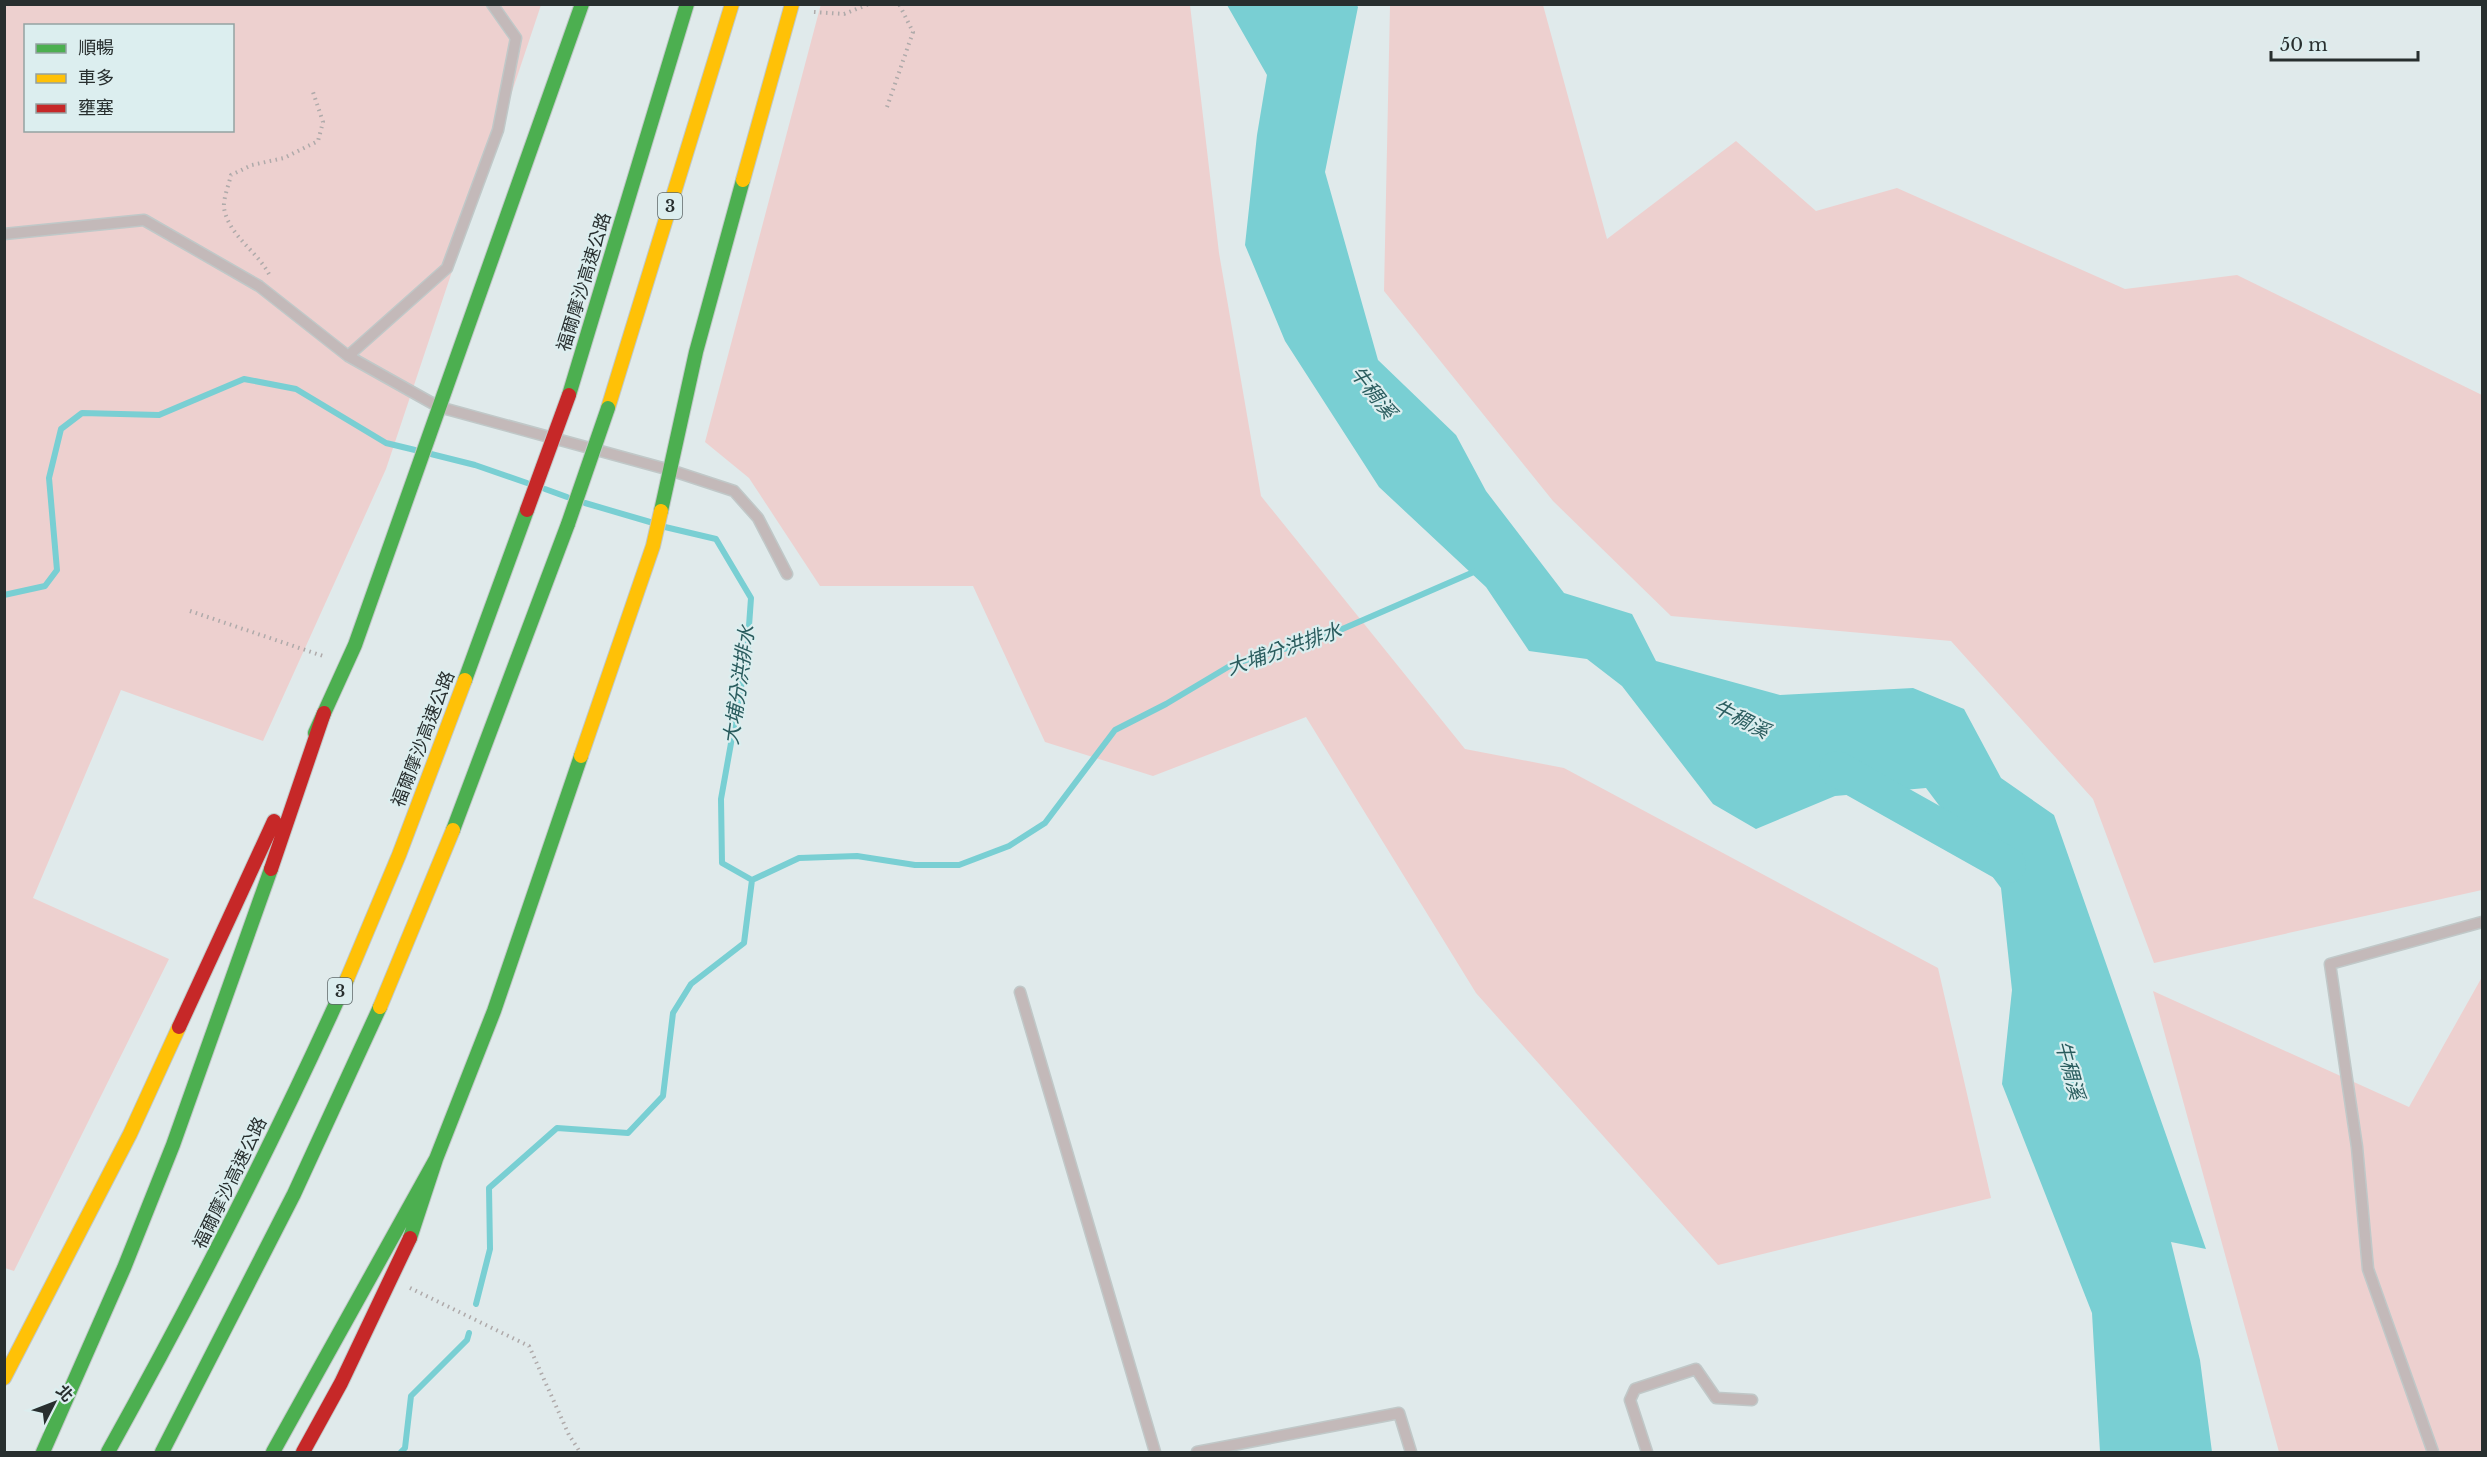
<svg xmlns="http://www.w3.org/2000/svg" width="2487" height="1457" font-family="'Libre Baskerville','Noto Sans TC',serif">
<style>
.green{fill:#edd0cf;fill-rule:evenodd}
.water{fill:#79cfd3}
.lines{fill:none;stroke-linecap:round;stroke-linejoin:round}
.stream{stroke:#79cfd3;stroke-width:6}
.river{stroke:#79cfd3;stroke-width:36}
.lane-casing{stroke:#c0c8c8;stroke-width:13}
.fast-casing{stroke:#c0c8c8;stroke-width:16}
.slow-casing{stroke:#c0c8c8;stroke-width:16}
.jam-casing{stroke:#c0c8c8;stroke-width:16}
.path{stroke:#afaaaa;stroke-width:4;stroke-dasharray:1.5 4.5;stroke-linecap:butt}
.lane{stroke:#c3b9b9;stroke-width:10}
.fast{stroke:#4caf50;stroke-width:14}
.slow{stroke:#ffc107;stroke-width:14}
.jam{stroke:#c62828;stroke-width:14}
.fast-bridge-casing{stroke:#c0c8c8;stroke-width:16;stroke-linecap:butt}
.slow-bridge-casing{stroke:#c0c8c8;stroke-width:16;stroke-linecap:butt}
.jam-bridge-casing{stroke:#c0c8c8;stroke-width:16;stroke-linecap:butt}
.fast-bridge{stroke:#4caf50;stroke-width:14}
.slow-bridge{stroke:#ffc107;stroke-width:14}
.jam-bridge{stroke:#c62828;stroke-width:14}
.labels{text-anchor:middle;stroke-width:4.5;stroke-linejoin:round;paint-order:stroke}
.shield{fill:#dceeef;stroke:#5e6869;stroke-width:1.5}
.shield-label{font-size:16px;font-weight:bold;fill:#282f2f}
.street-label{font-size:18px;fill:#282f2f;stroke:#dceeef}
.water-label{font-size:20px;font-style:italic;fill:#2a5c5e;stroke:#dceeef}
</style>
<rect width="100%" height="100%" fill="#e0eaeb"/>
<path class="green" d="M821 4 1190 5 1219 253 1261 496 1465 749 1564 768 1938 968 1991 1198 1718 1265 1476 993 1306 717 1153 776 1045 742 973 586H820L749 478 705 442Z
M5 5H541L386 469 263 741 121 690 33 898 169 959 14 1271 5 1268ZM26 26H232V130H26Z
M1390 5H1543L1607 239 1736 141 1816 211 1897 188 2125 289 2237 275 2482 395V890L2154 963 2093 799 1951 641 1671 616 1553 501 1384 291Z
M2482 977V1452H2279L2153 991 2409 1107Z"/>
<path class="water" d="M1356 4 1358 7 1325 172 1378 360 1456 435 1486 491 1564 593 1632 614 1656 661 1780 695 1913 688 1964 709 2001 778 2054 815 2206 1249 2171 1242 2200 1360 2212 1452H2100L2092 1313 2002 1084 2012 990 2001 888 1926 788 1835 796 1756 829 1713 804 1622 686 1587 659 1529 651 1486 587 1379 487 1285 341 1245 245 1257 135 1267 75 1227 5Z"/>
<g class="lines">
<path class="stream" d="M431 454 475 465 527 483
M545 489 567 497
M585 503 650 522
M665 527 716 539 751 598 747 654 721 799 722 863 752 880 799 858 857 856 915 865H959L1009 846 1045 823 1115 730 1166 704 1233 664 1324 637 1476 571
M4 595 45 586 57 570 49 478 61 429 82 413 159 415 244 379 296 389 386 443 415 450
M476 1304 490 1249 489 1188 557 1128 628 1133 663 1096 673 1013 691 984 744 943 752 880
M401 1452 405 1448 411 1396 467 1340 469 1333"/>
<path class="river" d="M1837 769 2008 865"/>
<g class="lane-casing">
<path id="lane" d="M4 234 144 220 259 286 348 356 439 407 670 470 734 491 758 518 787 574
M348 356 447 268 498 130 516 38 492 4
M1020 992 1155 1452
M1197 1452 1399 1413 1411 1452
M1647 1452 1630 1400 1635 1389 1696 1369 1716 1398 1752 1400
M2433 1452 2368 1269 2357 1147 2330 964 2482 922"/>
</g>
<g class="fast-casing">
<path id="fast" d="M569 395 687 4
M661 511 696 352 743 180
M465 680 527 510
M315 733 355 645 582 4
M453 830 568 524
M410 1238 436 1159 494 1011 581 756
M43 1452 124 1268 173 1145 271 869
M108 1452C194 1297 275 1140 347 979
M162 1452 294 1194 380 1007
M273 1452 436 1159"/>
</g>
<g class="slow-casing">
<path id="slow" d="M608 408 732 4
M581 756 653 546 661 511
M347 979 399 855 465 680
M380 1007 453 830
M4 1378 130 1134 179 1027"/>
</g>
<g class="jam-casing">
<path id="jam" d="M271 869 324 713
M179 1027 274 821
M303 1452 341 1383 410 1238"/>
</g>
<path class="path" d="M814 12 844 14 869 4
M887 107 913 32 899 4
M269 274C256 250 229 236 224 208 223 199 229 184 231 175L252 165 284 158 318 141 323 122 312 89
M190 611 326 657
M410 1288 529 1346 569 1435 580 1452"/>
<use href="#lane" class="lane"/>
<use href="#fast" class="fast"/>
<use href="#slow" class="slow"/>
<use href="#jam" class="jam"/>
<g class="fast-bridge-casing">
<path id="fast-bridge" d="M568 524 608 408"/>
</g>
<g class="slow-bridge-casing">
<path id="slow-bridge" d="M743 180 792 4"/>
</g>
<g class="jam-bridge-casing">
<path id="jam-bridge" d="M527 510 569 395"/>
</g>
<use href="#fast-bridge" class="fast-bridge"/>
<use href="#slow-bridge" class="slow-bridge"/>
<use href="#jam-bridge" class="jam-bridge"/>
</g>
<g class="labels">
<g class="shield">
<rect x="658" y="193" width="24" height="26" rx="4.5"/>
<rect x="328" y="978" width="24" height="26" rx="4.5"/>
</g>
<g class="shield-label">
<text x="670" y="212">3</text>
<text x="340" y="997">3</text>
</g>
<g class="street-label">
<text transform="translate(584 282) rotate(-73)" y="6">福爾摩沙高速公路</text>
<text transform="translate(423 739) rotate(-69)" y="6">福爾摩沙高速公路</text>
<text transform="translate(230 1183) rotate(-64)" y="6">福爾摩沙高速公路</text>
</g>
<g class="water-label">
<text transform="translate(1373 392) rotate(52)" y="7">牛稠溪</text>
<text transform="translate(1284 649) rotate(-19)" y="7">大埔分洪排水</text>
<text transform="translate(739 685) rotate(-82)" y="7">大埔分洪排水</text>
<text transform="translate(1741 719) rotate(27)" y="7">牛稠溪</text>
<text transform="translate(2070 1070) rotate(75)" y="7">牛稠溪</text>
</g>
</g>
<rect width="2487" height="1457" fill="none" stroke="#282f2f" stroke-width="12"/>
<rect x="24" y="24" width="210" height="108" fill="#dceeef" stroke="#94a2a2" stroke-width="1.5"/>
<rect x="36" y="44" width="30" height="9" fill="#4caf50" stroke="#94a2a2" stroke-width="1.5"/>
<text x="78" y="54" font-size="18" fill="#282f2f">順暢</text>
<rect x="36" y="74" width="30" height="9" fill="#ffc107" stroke="#94a2a2" stroke-width="1.5"/>
<text x="78" y="84" font-size="18" fill="#282f2f">車多</text>
<rect x="36" y="104" width="30" height="9" fill="#c62828" stroke="#94a2a2" stroke-width="1.5"/>
<text x="78" y="114" font-size="18" fill="#282f2f">壅塞</text>
<g transform="translate(54 1403) rotate(48)" stroke="#dceeef" stroke-width="4.5" paint-order="stroke">
<path d="M0-4.5L10 22L0 15L-10 22Z" fill="#282f2f"/>
<text y="-9" font-size="16" font-weight="bold" text-anchor="middle" fill="#282f2f">北</text>
</g>
<path d="M2271 51v9h147v-9" fill="none" stroke="#282f2f" stroke-width="3"/>
<text x="2280" y="51" font-size="18" fill="#282f2f" stroke="#dceeef" stroke-width="4.5" paint-order="stroke">50 m</text>
</svg>
